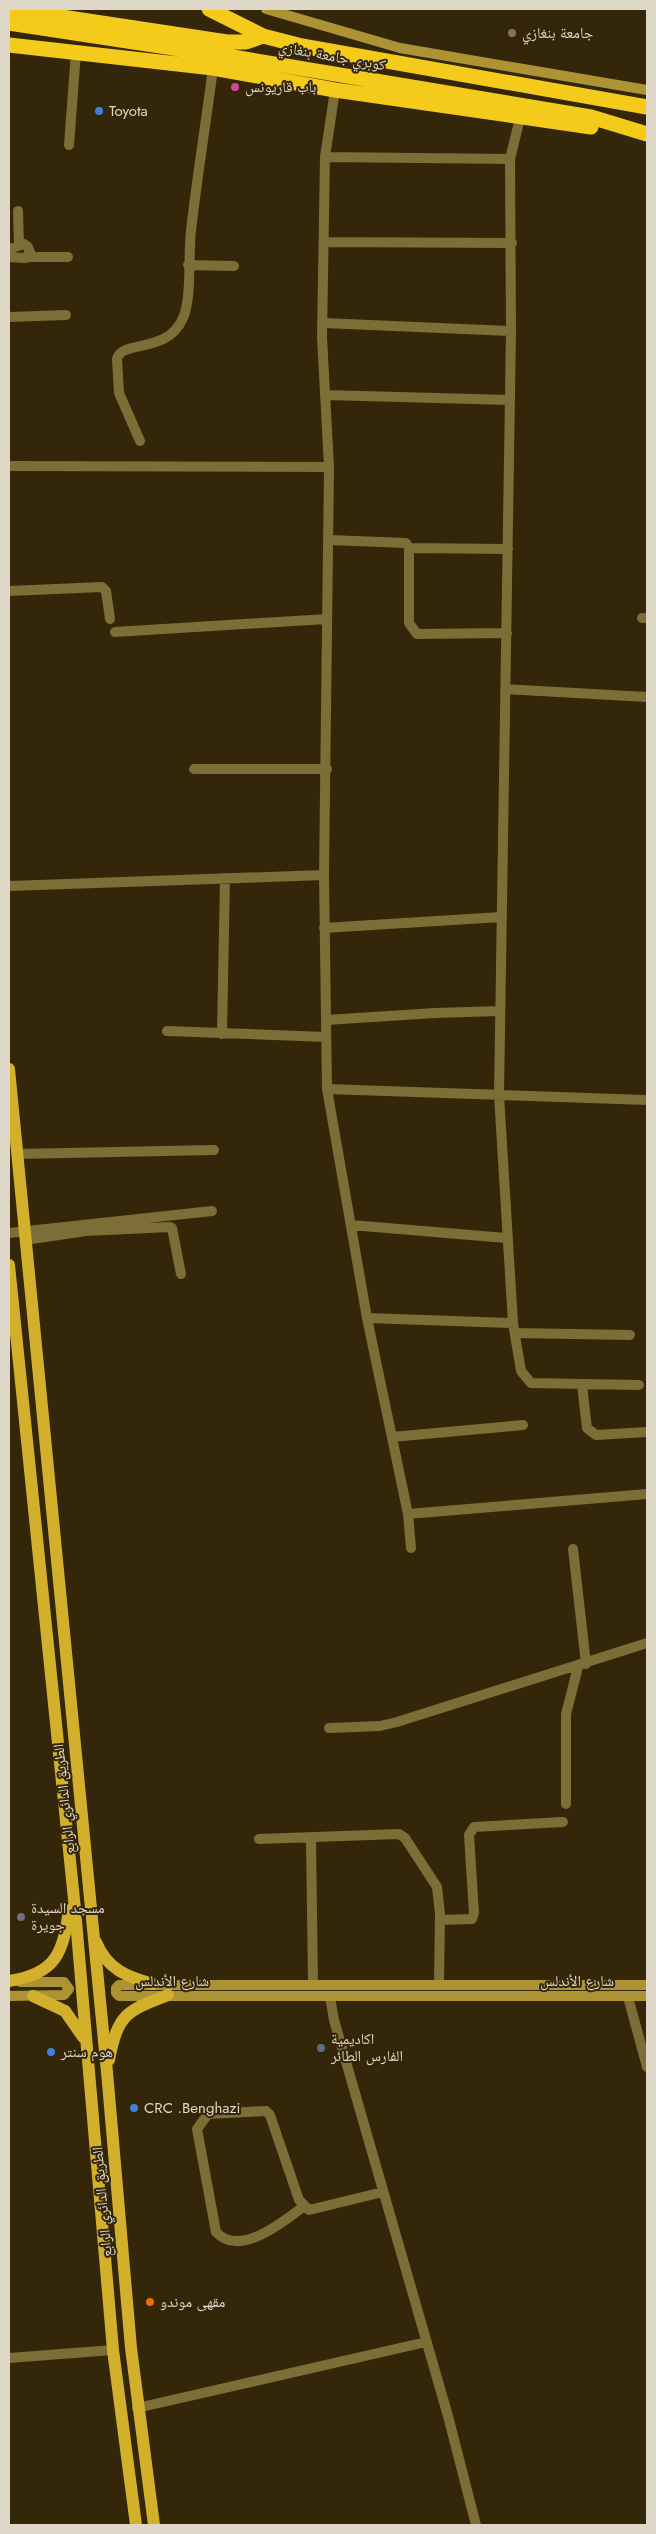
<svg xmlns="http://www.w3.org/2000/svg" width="656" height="2534" font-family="Jost,'Noto Naskh Arabic',sans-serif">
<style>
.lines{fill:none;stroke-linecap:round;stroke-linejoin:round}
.street{stroke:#7d6d36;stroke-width:10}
.secondary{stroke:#ad9334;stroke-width:10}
.primary{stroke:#d3b02c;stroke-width:12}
.highway{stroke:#f5cb1b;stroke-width:15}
.education-dot{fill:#8d6e63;stroke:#332609;stroke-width:2}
.hotel-dot{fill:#d1479c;stroke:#332609;stroke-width:2}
.shop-dot{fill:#3f7fe0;stroke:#332609;stroke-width:2}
.worship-dot{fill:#6b7280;stroke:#332609;stroke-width:2}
.service-dot{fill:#5c6f8a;stroke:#332609;stroke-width:2}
.food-dot{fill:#e8710a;stroke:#332609;stroke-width:2}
.labels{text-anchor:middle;stroke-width:4;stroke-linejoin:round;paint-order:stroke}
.poi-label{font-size:15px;fill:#dfd7c7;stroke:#332609;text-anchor:start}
.street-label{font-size:15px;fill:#dfd7c7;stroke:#332609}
</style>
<rect width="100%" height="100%" fill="#332609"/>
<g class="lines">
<path class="street" d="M335 90 325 157 322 337 329 467 324 875 327 1089 367 1318 408 1514 411 1548
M520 118 510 159 511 331 499 1095 513 1323 521 1371 531 1383 639 1385
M69 145 76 52
M325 157 510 159
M18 211 19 245
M324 242 512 243
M9 249 24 244 28 247 30 252 26 258 9 257
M28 257H68
M188 265 234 266
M9 317 66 315
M323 323 511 331
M325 395 510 400
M140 441 119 393 117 359C122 339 167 355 183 318 192 298 188 255 191 231 197 177 206 123 213 68
M9 466 329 467
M329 540 406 543 409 548V623L417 634 507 633
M409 548 508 549
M9 591 102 587 106 591 110 619
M642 618H647
M115 632 327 619
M505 689 647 697
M194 769H327
M9 886 324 875
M324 928 501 917
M326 1020 435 1013 500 1011
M167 1031 326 1037
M222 1034 225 878
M327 1089 647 1100
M17 1154 214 1150
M351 1225 506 1238
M9 1233 212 1211
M25 1240 86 1231 170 1227 172 1228 181 1274
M367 1318 513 1323
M515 1333 630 1335
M582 1385 587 1428 596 1435 647 1432
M392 1437 523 1425
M408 1514 647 1494
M573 1549 586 1664
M329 1728 380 1726 397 1722 647 1643
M566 1804V1714L578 1667
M311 1838 313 1984
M259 1839 399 1834 405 1838 437 1887 440 1914 439 1983
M440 1920 472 1919 474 1913 469 1835 474 1827 563 1822
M330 1997 334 2020 448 2416 476 2525
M628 1997 647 2067
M303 2207C283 2222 239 2258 216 2232L197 2129 208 2114 266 2111 270 2115 299 2200 309 2210 383 2192
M9 2358 113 2350
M137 2408 426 2342"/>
<path class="secondary" d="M266 9 400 48 647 90
M647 1985H119L116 1988V1993L119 1996H647
M9 1996 64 1995 69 1989 64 1982H20"/>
<path class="primary" d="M9 1069 107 2072 131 2348 154 2525
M9 1265 75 1909 113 2350 136 2525
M96 1942C107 1969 127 1977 153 1984
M9 1981C56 1974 63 1953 69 1910
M33 1996 65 2011 83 2037
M109 2060C118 2014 126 2011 168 1995"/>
<path class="highway" d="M9 9 227 42H246L263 36
M209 9 263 36 302 46 647 107
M9 23 239 58 591 117 647 134
M9 45 213 68 335 90 591 127"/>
</g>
<circle class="education-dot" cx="512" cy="33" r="5"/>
<circle class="hotel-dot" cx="235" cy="87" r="5"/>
<g class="shop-dot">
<circle cx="99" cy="111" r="5"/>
<circle cx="51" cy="2052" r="5"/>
<circle cx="134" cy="2108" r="5"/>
</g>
<circle class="worship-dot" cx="21" cy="1917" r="5"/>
<circle class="service-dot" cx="321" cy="2048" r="5"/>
<circle class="food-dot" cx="150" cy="2302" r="5"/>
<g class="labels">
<g class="poi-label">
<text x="522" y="38">جامعة بنغازي</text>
<text x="245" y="92">باب قاريونس</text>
<text x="109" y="116">Toyota</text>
<text x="31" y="1913">مسجد السيدة<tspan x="31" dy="17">جويرة</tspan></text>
<text x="331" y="2044">اكاديمية<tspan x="331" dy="17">الفارس الطائر</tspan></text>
<text x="61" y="2057">هوم سنتر</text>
<text x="144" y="2113">CRC .Benghazi</text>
<text x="160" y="2307">مقهى موندو</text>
</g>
<g class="street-label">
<text transform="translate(332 56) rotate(10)" y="5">كوبري جامعة بنغازي</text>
<text transform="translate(64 1799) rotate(-96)" y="5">الطريق الدائري الرابع</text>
<text x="172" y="1986">شارع الأندلس</text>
<text x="577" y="1986">شارع الأندلس</text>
<text transform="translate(102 2202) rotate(-95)" y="5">الطريق الدائري الرابع</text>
</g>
</g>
<rect width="656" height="2534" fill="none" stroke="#dfd7c7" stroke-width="20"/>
</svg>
